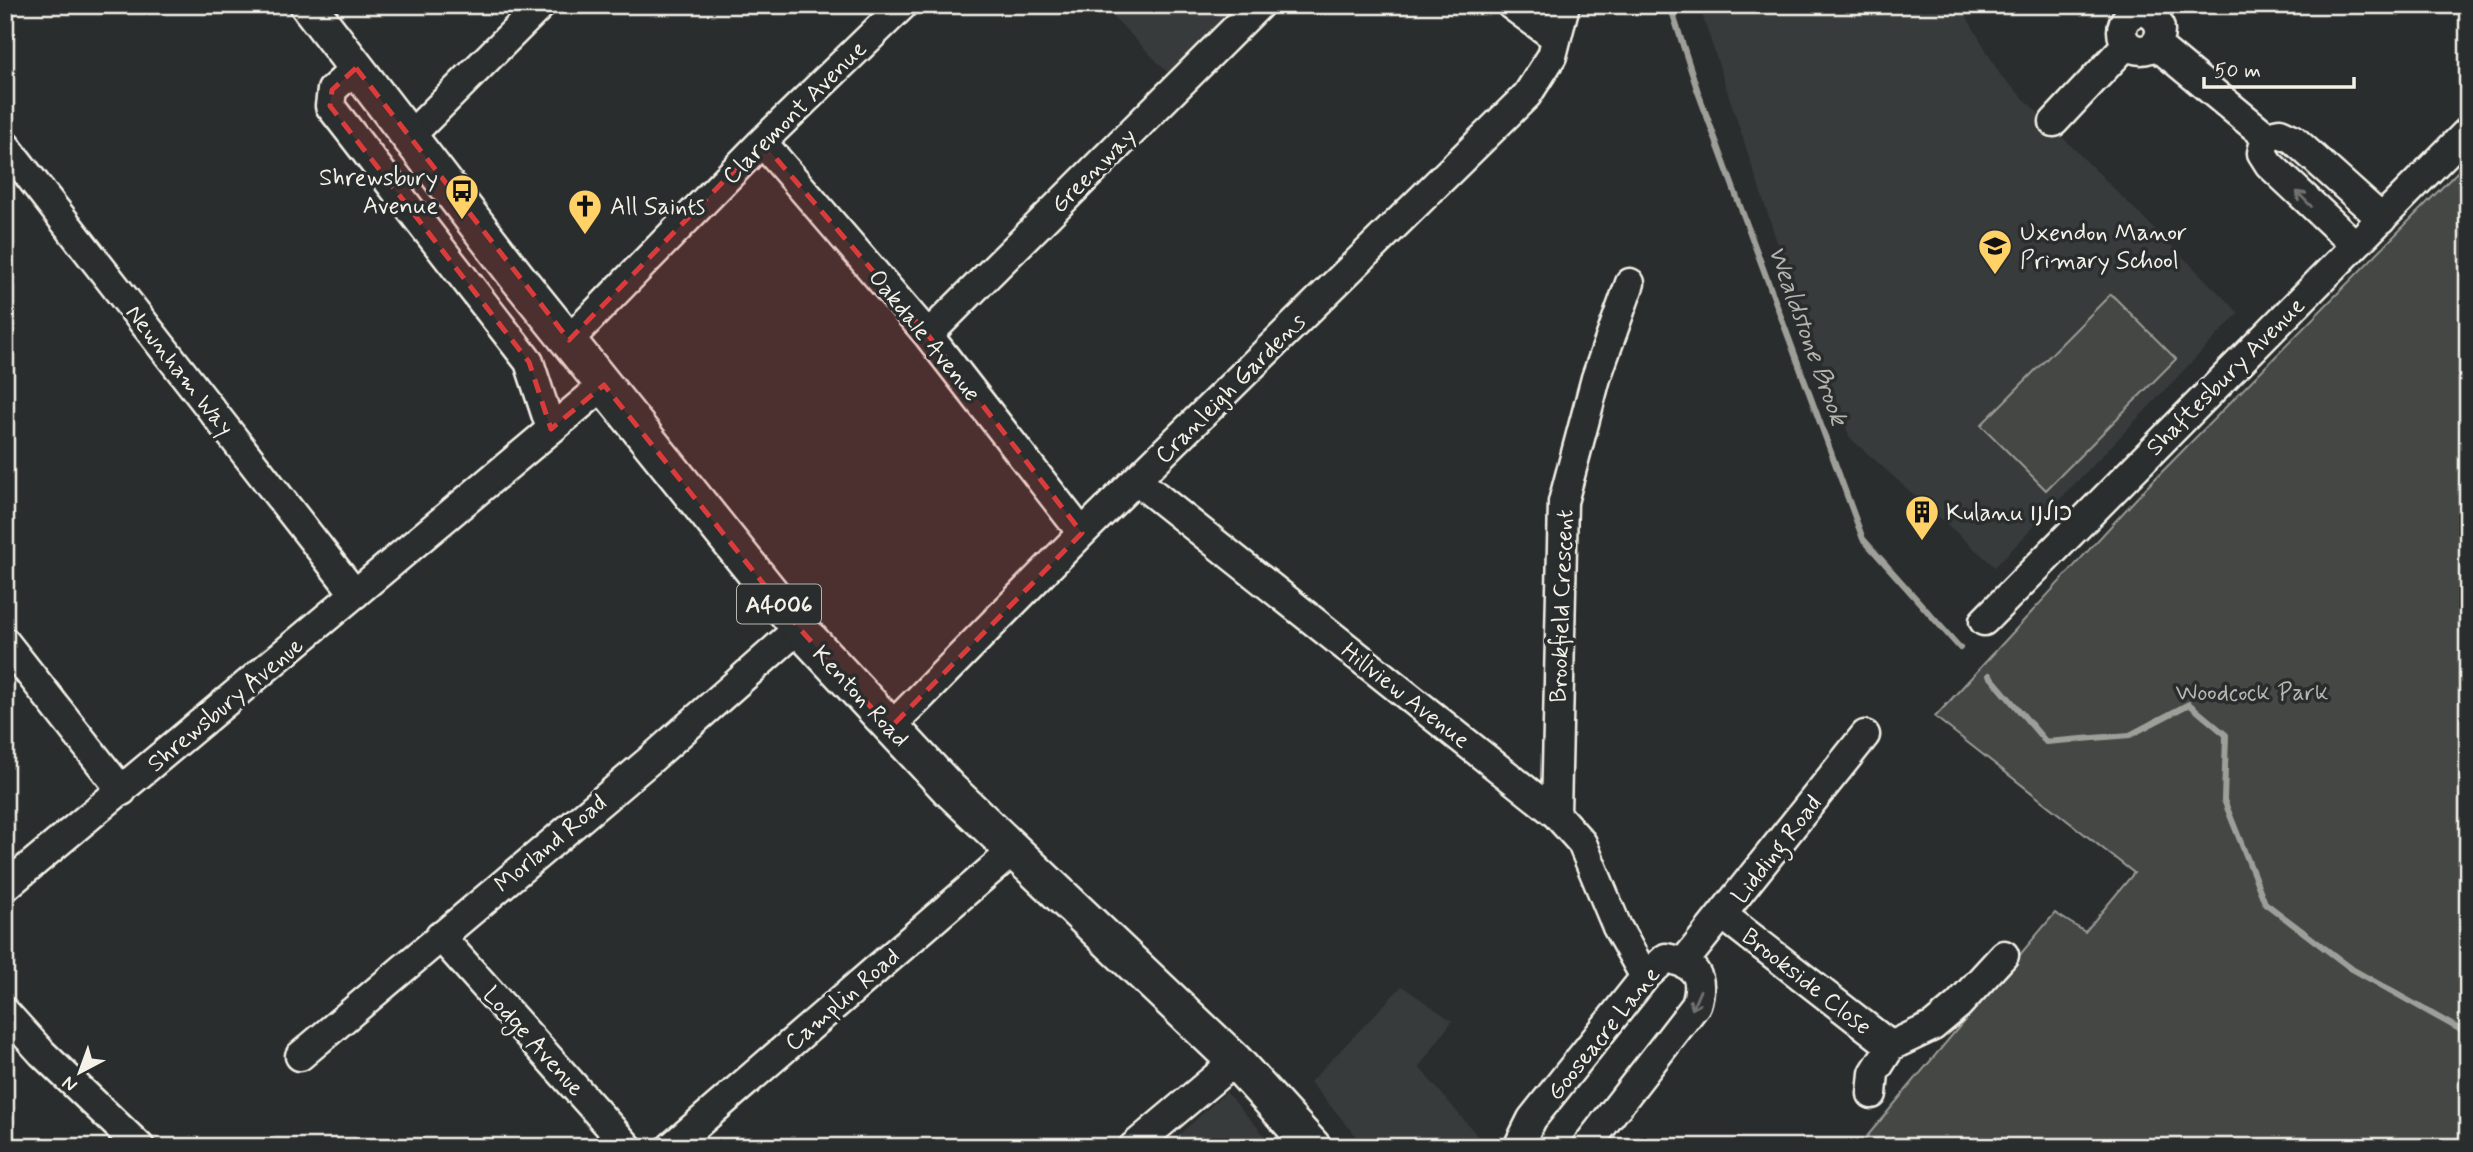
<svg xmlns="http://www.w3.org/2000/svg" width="2473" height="1152" font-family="Mynerve,'Playpen Sans Hebrew',sans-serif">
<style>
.built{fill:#373a3a}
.green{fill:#444645;stroke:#9c9c96;stroke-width:2}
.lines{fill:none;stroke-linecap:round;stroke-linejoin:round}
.stream{stroke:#9f9f9a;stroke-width:6}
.minor-casing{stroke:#f4f1e8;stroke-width:33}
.major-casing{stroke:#f4f1e8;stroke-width:40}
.minor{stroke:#2a2d2e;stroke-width:28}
.major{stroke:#2a2d2e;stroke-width:35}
.oneway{stroke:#71726f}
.marked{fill:#d93c3b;fill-opacity:0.2;stroke:#d93c3b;stroke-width:5;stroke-dasharray:14 9;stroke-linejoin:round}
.labels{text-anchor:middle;stroke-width:7;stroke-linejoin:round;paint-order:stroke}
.shield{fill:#2a2d2e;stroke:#b7b6b0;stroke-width:2}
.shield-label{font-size:23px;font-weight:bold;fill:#f4f1e8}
.street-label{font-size:24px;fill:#f4f1e8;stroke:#2a2d2e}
.poi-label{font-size:24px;fill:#f4f1e8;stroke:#2a2d2e;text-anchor:start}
.park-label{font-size:24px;fill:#b6b5af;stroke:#2a2d2e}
.water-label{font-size:26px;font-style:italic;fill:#b5b3ae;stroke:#2a2d2e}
</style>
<rect width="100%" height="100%" fill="#2a2d2e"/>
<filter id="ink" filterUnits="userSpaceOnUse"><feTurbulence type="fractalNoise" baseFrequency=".0143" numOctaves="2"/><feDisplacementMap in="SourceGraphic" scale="14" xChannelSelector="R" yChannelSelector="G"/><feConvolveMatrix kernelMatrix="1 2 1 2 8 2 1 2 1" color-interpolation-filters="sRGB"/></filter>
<g filter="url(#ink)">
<path class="built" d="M1102 5H1245L1172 77Z
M1699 5H1960L2001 76 2239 313 1995 567 1850 438 1776 239Z
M1402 986 1452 1021 1419 1067 1487 1147H1366L1310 1082Z
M1226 1092 1275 1147H1166Z"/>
<path class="green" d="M2468 161V1147H1858L2055 913 2085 932 2134 873 1935 717 2145 489Z
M2111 294 2176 359 2046 490 1981 425Z"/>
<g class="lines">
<path class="stream" d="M1670 5 1698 92 1863 539 1960 648
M1989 675 2046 742 2130 735 2189 704 2226 735 2224 800 2265 903 2352 969 2468 1034"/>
<g class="minor-casing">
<path id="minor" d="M1511 5 1556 38
M2122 31a19 19 0 1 1 38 0a19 19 0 1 1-38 0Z
M2155 44 2266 136
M356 68 332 90 330 106 529 362 551 429
M2054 122 2127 44
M410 136 541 5
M762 142 928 335 1082 533
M5 145 355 594
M2355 245 2269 164 2262 153 2266 136 2280 133 2293 139 2382 219
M928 335 1259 5
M569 340 762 142 903 5
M1136 480 1556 814 1582 843 1617 927 1645 977
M1984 621 2468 131
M5 642 122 791
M890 728 1082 533 1527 95 1552 56 1565 5
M1556 814 1563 502 1596 378 1630 283
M5 887 604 385
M1724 916 1891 1046
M440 936 628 1147
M1684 962 1865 735
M5 1012 42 1053 140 1147
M300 1056 650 760 799 628
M1872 1094 1874 1073 1891 1046 1933 1026 1958 1005 2004 955
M671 1147 1013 851
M1133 1147 1235 1061
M1518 1147 1532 1119 1645 977 1666 958C1695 964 1705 975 1696 1005L1586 1147"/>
</g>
<g class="major-casing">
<path id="major" d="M308 5 517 277 799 628 949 789 1235 1061 1313 1147"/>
</g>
<use href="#minor" class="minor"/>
<use href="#major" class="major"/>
</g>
<defs><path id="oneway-shaft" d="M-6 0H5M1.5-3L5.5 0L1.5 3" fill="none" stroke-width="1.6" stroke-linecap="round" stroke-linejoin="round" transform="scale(1.75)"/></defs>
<g class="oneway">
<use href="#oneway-shaft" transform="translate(2304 199) rotate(-135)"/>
<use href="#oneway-shaft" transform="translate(1696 1000) rotate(113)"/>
</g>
</g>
<path class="marked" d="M356 68 569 340 762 142 928 335 1082 533 890 728 799 628 604 385 551 429 529 362 330 106 332 90Z"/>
<defs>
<g id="bus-pin" transform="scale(1.75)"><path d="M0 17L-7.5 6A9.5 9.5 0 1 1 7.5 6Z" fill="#ffd166" stroke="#2a2d2e"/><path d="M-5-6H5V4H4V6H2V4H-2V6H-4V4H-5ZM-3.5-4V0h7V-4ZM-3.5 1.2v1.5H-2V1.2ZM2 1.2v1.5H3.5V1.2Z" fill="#111"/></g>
<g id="church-pin" transform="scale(1.75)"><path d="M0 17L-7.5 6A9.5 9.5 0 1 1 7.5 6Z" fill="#ffd166" stroke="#2a2d2e"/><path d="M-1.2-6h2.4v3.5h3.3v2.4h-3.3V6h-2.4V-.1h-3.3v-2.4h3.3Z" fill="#111"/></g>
<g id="school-pin" transform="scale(1.75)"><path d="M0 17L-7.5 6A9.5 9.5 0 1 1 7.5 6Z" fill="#ffd166" stroke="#2a2d2e"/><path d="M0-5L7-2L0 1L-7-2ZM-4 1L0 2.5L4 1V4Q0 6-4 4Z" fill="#111"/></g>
<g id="building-pin" transform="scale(1.75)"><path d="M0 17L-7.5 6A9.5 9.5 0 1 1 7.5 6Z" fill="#ffd166" stroke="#2a2d2e"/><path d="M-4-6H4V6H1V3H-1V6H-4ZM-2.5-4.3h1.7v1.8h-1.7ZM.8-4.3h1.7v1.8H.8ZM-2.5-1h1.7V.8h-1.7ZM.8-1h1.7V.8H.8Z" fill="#111"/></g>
</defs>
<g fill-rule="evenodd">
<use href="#bus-pin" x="462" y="191"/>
<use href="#church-pin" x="585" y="206"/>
<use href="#school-pin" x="1995" y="246"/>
<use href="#building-pin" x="1922" y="512"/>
</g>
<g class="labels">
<rect class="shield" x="737" y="584.5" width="84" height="39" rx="5"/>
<g class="shield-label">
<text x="779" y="612">A4006</text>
</g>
<g class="street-label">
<text transform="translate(794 112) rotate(-45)" y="8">Claremont Avenue</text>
<text transform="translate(1093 170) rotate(-45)" y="8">Greenway</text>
<text transform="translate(925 335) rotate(51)" y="8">Oakdale Avenue</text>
<text transform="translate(180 370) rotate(52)" y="8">Newnham Way</text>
<text transform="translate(2225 376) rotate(-45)" y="8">Shaftesbury Avenue</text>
<text transform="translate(1230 388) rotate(-45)" y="8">Cranleigh Gardens</text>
<text transform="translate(1561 606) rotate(-88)" y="8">Brookfield Crescent</text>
<text transform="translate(1406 695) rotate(38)" y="8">Hillview Avenue</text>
<text transform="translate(861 696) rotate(47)" y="8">Kenton Road</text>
<text transform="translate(225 704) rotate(-40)" y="8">Shrewsbury Avenue</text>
<text transform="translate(550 843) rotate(-40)" y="8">Morland Road</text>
<text transform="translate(1776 849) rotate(-52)" y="8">Lidding Road</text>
<text transform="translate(1807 981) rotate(38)" y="8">Brookside Close</text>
<text transform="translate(842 999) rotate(-41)" y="8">Camplin Road</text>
<text transform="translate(1603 1033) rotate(-51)" y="8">Gooseacre Lane</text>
<text transform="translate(534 1041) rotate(48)" y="8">Lodge Avenue</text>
</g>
<g class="poi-label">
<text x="438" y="185" text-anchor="end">Shrewsbury<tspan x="438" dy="28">Avenue</tspan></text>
<text x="610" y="214">All Saints</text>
<text x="2020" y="240">Uxendon Manor<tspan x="2020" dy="28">Primary School</tspan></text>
<text x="1946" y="520">Kulanu כולנו</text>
</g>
<g class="park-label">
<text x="2252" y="700">Woodcock Park</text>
</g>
<g class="water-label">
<text transform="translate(1809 335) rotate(70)" y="9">Wealdstone Brook</text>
</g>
</g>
<rect width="2473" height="1152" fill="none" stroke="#2a2d2e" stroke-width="28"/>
<rect x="14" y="14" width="2445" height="1124" fill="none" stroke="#f4f1e8" stroke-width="2.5" filter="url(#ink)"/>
<g transform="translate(80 1072) rotate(221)" stroke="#2a2d2e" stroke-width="5" paint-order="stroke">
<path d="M0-5L12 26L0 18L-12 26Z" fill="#f4f1e8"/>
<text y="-10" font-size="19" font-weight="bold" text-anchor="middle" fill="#f4f1e8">N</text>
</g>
<path d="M2204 77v10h150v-10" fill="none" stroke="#f4f1e8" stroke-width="3.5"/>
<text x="2214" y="77" font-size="21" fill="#f4f1e8" stroke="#2a2d2e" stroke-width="5" paint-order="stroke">50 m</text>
</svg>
